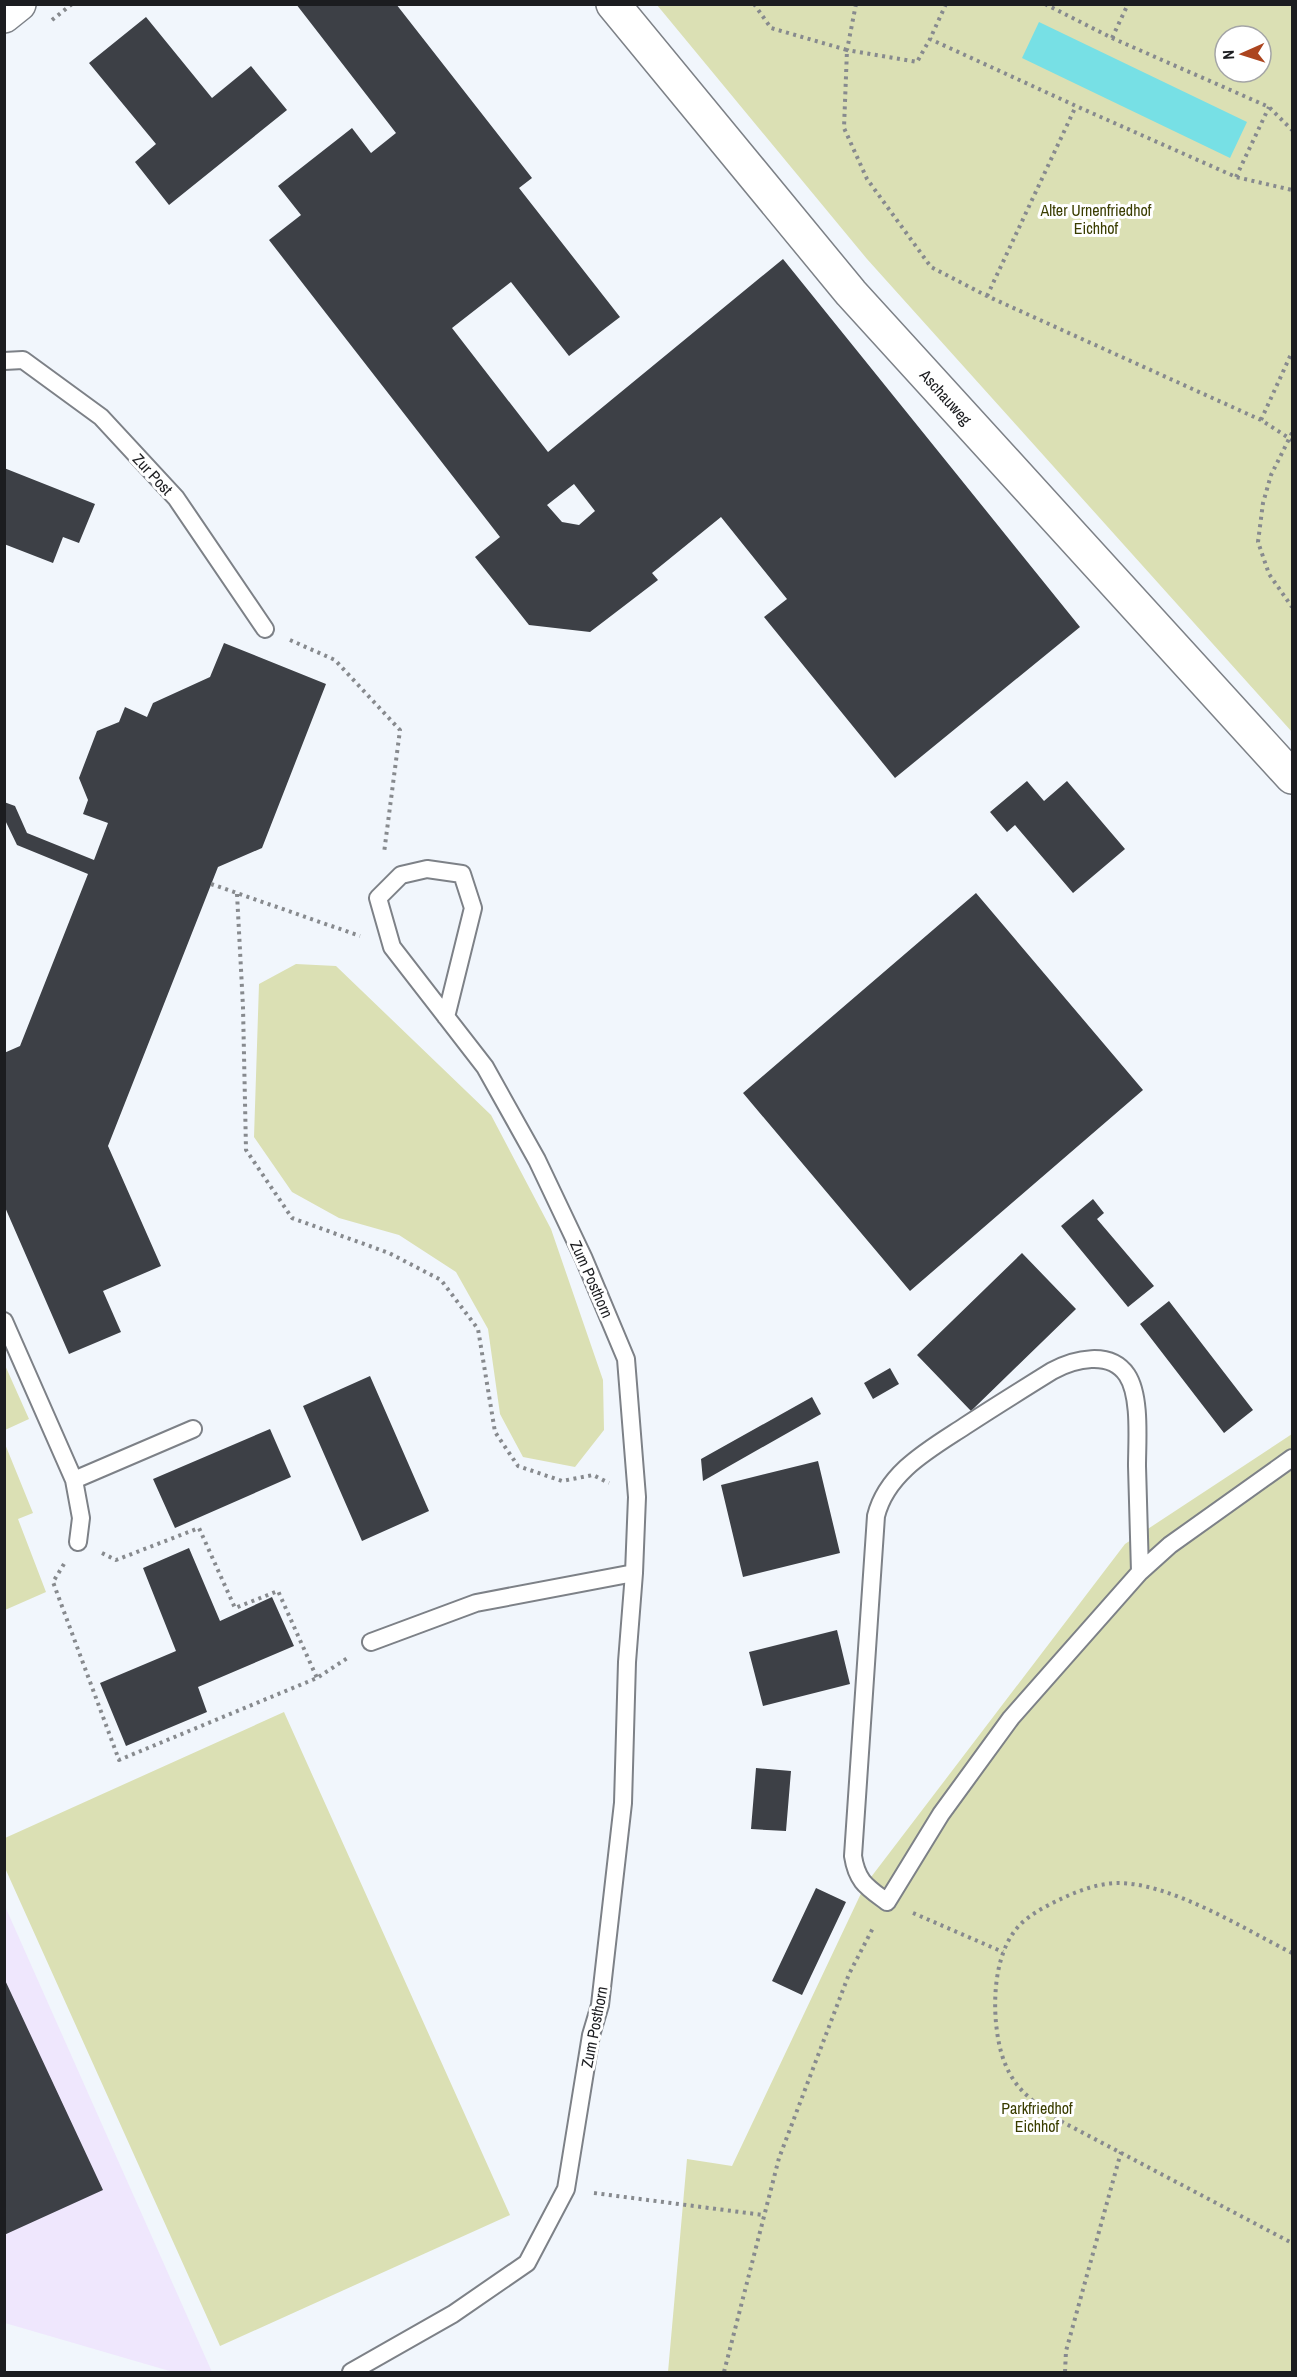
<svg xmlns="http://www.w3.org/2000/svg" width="1297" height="2377" font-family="'Archivo Narrow',sans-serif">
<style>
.industrial{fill:#efe7fd}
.green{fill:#dbe0b4;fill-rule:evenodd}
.water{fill:#77e0e5}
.building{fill:#3d4046;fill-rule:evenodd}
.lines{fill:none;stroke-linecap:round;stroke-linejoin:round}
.lane-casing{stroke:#7d8187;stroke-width:20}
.street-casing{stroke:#7d8187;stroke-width:36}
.secondary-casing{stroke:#7d8187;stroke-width:36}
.path{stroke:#878a8e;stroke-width:4;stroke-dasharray:3 4.5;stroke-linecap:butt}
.lane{stroke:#fff;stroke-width:16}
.street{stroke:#fff;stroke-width:33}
.secondary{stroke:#fff;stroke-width:33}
.labels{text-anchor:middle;stroke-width:6;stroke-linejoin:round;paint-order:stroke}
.park-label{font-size:16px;fill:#3a3d00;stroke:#fff}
.street-label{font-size:16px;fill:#1c1d20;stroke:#fff}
</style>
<rect width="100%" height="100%" fill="#f1f6fc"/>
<path class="industrial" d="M4 1904 212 2372H173L5 2323Z"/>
<path class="green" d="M657 5H1292V732L867 259ZM1225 36H1261V72H1225Z
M296 964 336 966 491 1115 551 1229 603 1380 604 1430 575 1467 523 1457 500 1414 488 1329 456 1272 399 1235 339 1218 292 1192 254 1137 259 984Z
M4 1363 29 1419 5 1430H4Z
M1292 1434V2372H668L687 2159 732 2166 865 1885 1125 1544Z
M5 1444 33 1513 18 1519 46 1592 5 1610Z
M284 1712 510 2215 220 2346 5 1868V1838Z"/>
<path class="water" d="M1039 22 1247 122 1230 158 1022 58Z"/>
<path class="building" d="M296 4H396L532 178 519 188 620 317 569 356 511 282 452 328 548 452 783 259 1080 627 895 778 764 617 787 599 721 517 652 573 658 580 590 632 529 625 475 557 500 537 269 240 301 215 278 186 352 128 371 153 396 133ZM574 484 595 511 579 525 562 522 547 505Z
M146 17 212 98 251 66 287 110 169 205 135 162 156 144 89 63Z
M4 468 95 504 79 543 63 537 53 563 4 544Z
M224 643 326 684 262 848 218 867 108 1146 161 1266 103 1291 121 1332 69 1354 4 1205V1053L20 1046 88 874 17 845 4 818V802L15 806 27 833 94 860 108 823 83 814 88 800 79 778 97 731 119 722 125 707 147 717 153 703 210 677Z
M1027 781 1044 801 1067 781 1125 849 1073 893 1015 825 1007 832 990 812Z
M976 893 1143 1090 910 1291 743 1093Z
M1093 1199 1104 1213 1097 1219 1154 1286 1128 1307 1061 1226Z
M1022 1253 1076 1309 971 1411 917 1355Z
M1169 1301 1253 1410 1224 1433 1140 1324Z
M890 1368 899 1384 873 1399 864 1383Z
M370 1376 429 1511 362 1541 303 1406Z
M812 1397 821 1414 703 1481 701 1459Z
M270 1429 291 1477 175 1528 153 1479Z
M818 1461 840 1553 743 1577 721 1485Z
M189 1548 220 1621 272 1597 294 1646 198 1687 207 1712 126 1746 100 1683 176 1651 143 1568Z
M837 1630 850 1684 763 1706 749 1652Z
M756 1768 791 1771 786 1831 751 1829Z
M816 1888 846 1902 802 1995 772 1981Z
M4 1978 103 2190 4 2235Z"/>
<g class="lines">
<g class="lane-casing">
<path id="lane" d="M4 361 23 360 101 417 176 498 265 629
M4 1321 74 1480 81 1518 78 1542
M74 1480 193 1429
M1140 1572C1139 1537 1138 1501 1137 1466 1137 1441 1141 1396 1127 1375 1110 1350 1074 1359 1052 1371 1023 1389 994 1407 965 1426 930 1449 887 1472 876 1516L853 1856C857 1882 867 1887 887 1902L941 1814 1011 1718 1140 1572 1170 1545 1292 1458
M371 1642 476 1603 634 1573
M351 2372 453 2314 527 2263 566 2189 591 2035 600 2005 623 1803 627 1662 634 1573 637 1497 626 1359 584 1259 537 1160 485 1067 392 947 378 898 401 875 427 869 462 874 473 908 446 1017"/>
</g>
<g class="street-casing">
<path id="street" d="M613 4 851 293 1292 777"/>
</g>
<g class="secondary-casing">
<path id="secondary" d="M4 16 19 4"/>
</g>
<path class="path" d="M754 4 771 28 847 50 844 128 867 179 931 267 987 296 1261 420 1292 440
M856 4 847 50 917 62 930 39
M946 4 930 39 1076 106 1236 177 1292 190
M1045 4 1112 38 1269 107 1292 130
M52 20 72 4
M1112 38 1128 4
M1236 177 1269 107
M987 296 1076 106
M1261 420 1292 352
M1292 433 1271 475 1263 503 1258 542 1269 574 1292 607
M290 640 335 660 400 730 384 853
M211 884 360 936
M237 894 243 1007 246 1150 292 1218 389 1253 441 1280 478 1329 495 1432 518 1466 562 1481 593 1475 609 1483
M102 1553 116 1560 199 1528 235 1608 278 1591 317 1678
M64 1564 53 1582 119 1760 317 1678 349 1657
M913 1913 1003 1952
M1292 1953C1244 1929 1170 1882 1116 1883 1097 1884 1080 1890 1063 1898 1050 1904 1036 1911 1024 1921 997 1944 993 1990 996 2023 998 2043 1002 2062 1013 2079 1023 2095 1039 2105 1053 2117L1292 2243
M594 2193 763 2215
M724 2372 779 2158 849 1974 874 1926
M1065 2372 1066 2351 1121 2152"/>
<use href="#lane" class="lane"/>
<use href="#street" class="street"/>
<use href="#secondary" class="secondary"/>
</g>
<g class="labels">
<g class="park-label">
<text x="1096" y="216">Alter Urnenfriedhof<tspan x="1096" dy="18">Eichhof</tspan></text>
<text x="1037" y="2114">Parkfriedhof<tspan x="1037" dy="18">Eichhof</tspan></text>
</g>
<g class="street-label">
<text transform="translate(946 397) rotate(48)" y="6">Aschauweg</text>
<text transform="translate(153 474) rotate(47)" y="6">Zur Post</text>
<text transform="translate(592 1279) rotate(66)" y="6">Zum Posthorn</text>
<text transform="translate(594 2027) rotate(-79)" y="6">Zum Posthorn</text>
</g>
</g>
<rect width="1297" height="2377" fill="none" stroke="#1c1d20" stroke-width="12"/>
<g transform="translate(1243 54) rotate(267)"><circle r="28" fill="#ffffff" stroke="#a4a5a6" stroke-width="1.5"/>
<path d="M0-4.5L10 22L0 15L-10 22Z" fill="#ac451f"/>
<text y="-9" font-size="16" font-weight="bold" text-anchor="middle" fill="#1c1d20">N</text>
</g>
</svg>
